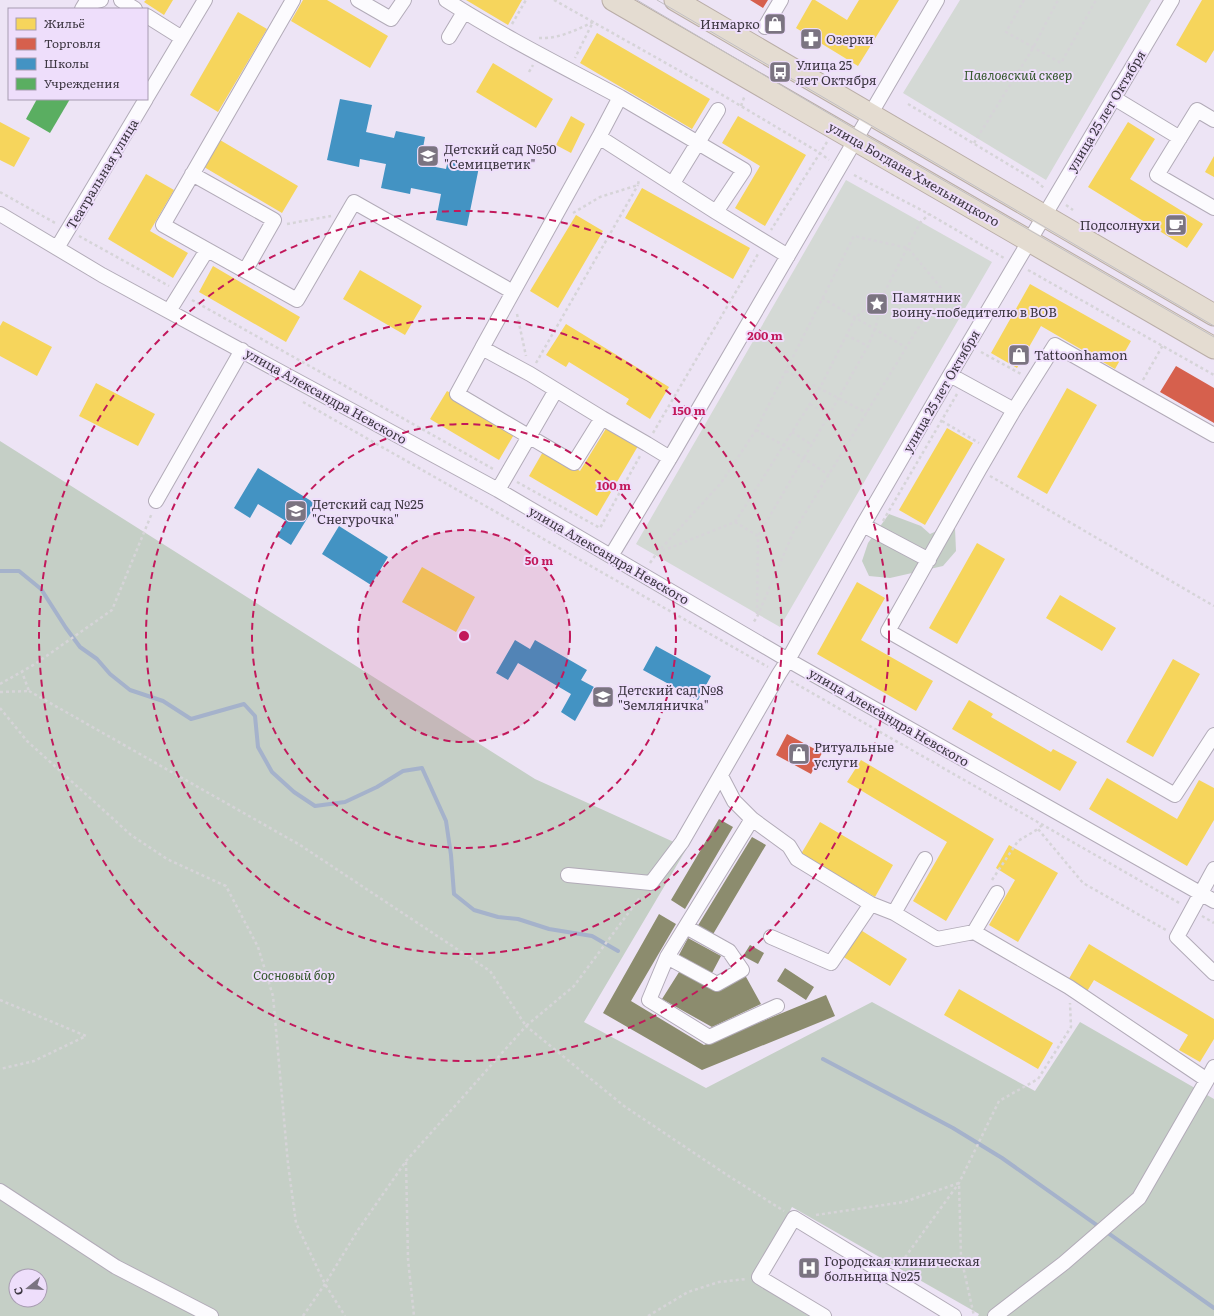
<svg xmlns="http://www.w3.org/2000/svg" width="1214" height="1316" font-family="Literata,serif">
<style>
.green{fill:#d4d9d5}
.forest{fill:#c5cfc6;fill-rule:evenodd}
.homes{fill:#f6d55c}
.shops{fill:#d6604d}
.schools{fill:#4393c3}
.public{fill:#5aae61}
.industry{fill:#8c8c6e}
.lines{fill:none;stroke-linecap:round;stroke-linejoin:round}
.stream{stroke:#a5b2cb;stroke-width:4}
.minor-casing{stroke:#b2abb8;stroke-width:16}
.highway-casing{stroke:#b9ada7;stroke-width:23}
.path{stroke:#d6d4d8;stroke-width:2.5;stroke-dasharray:3 3;stroke-linecap:butt}
.minor{stroke:#fcfbfe;stroke-width:14}
.highway{stroke:#e4dcd1;stroke-width:21}
.tram{stroke:#c2bfc3;stroke-width:1}
.ring{fill:none;stroke:#c2185b;stroke-width:2;stroke-dasharray:7 5}
.labels{text-anchor:middle;stroke-width:4;stroke-linejoin:round;paint-order:stroke}
.poi-label{font-size:13px;fill:#3d3742;stroke:#eedefb;text-anchor:start}
.park-label{font-size:13px;font-style:italic;fill:#35582d;stroke:#eedefb}
.street-label{font-size:13px;fill:#3d3742;stroke:#eedefb}
.centre{fill:#c2185b;stroke:#eedefb;stroke-width:2}
.ring-label{font-size:12px;text-anchor:middle;font-weight:bold;fill:#c2185b;stroke:#eedefb;stroke-width:4;stroke-linejoin:round;paint-order:stroke}
</style>
<rect width="100%" height="100%" fill="#ede4f5"/>
<path class="green" d="M960 0H1151L1046 180 903 93Z
M846 180 992 262 780 627 636 544Z"/>
<path class="forest" d="M0 441 535 779 687 848 584 1022 706 1088 872 1002 1035 1091 1080 1022 1214 1099V1316H978L979 1314 792 1207 752 1280 809 1316H0ZM16 1276H40V1300H16Z
M889 514 921 526 930 534 950 525 955 528 956 551 943 566 890 578 869 576 862 561 868 543Z"/>
<path class="homes" d="M146 0H173L164 15 144 2Z
M303 0H327L388 36 370 68 291 21Z
M466 0H522L508 25Z
M812 0H815L847 20 859 0H899L858 66 796 28Z
M1202 0H1214V50L1206 63 1176 45Z
M238 12 267 29 218 112 190 95Z
M597 33 710 99 692 129 580 63Z
M493 63 553 99 536 128 476 92Z
M571 116 585 124 571 153 556 145Z
M738 116 806 155 765 226 735 208 760 166 722 143Z
M0 122 30 138 14 167 0 160Z
M1128 122 1155 139 1130 179 1203 224 1187 248 1088 187Z
M220 140 298 186 282 213 204 167Z
M1214 156V177L1205 172Z
M146 174 174 190 150 231 188 253 173 278 108 239Z
M642 188 750 248 733 279 625 218Z
M576 215 603 231 558 308 530 291Z
M213 266 300 317 286 342 199 292Z
M360 270 422 306 405 335 343 299Z
M1030 284 1131 341 1115 369 1041 326 1017 368 991 353Z
M3 321 52 347 37 376 0 356V326Z
M566 324 669 387 650 419 626 404 629 399 569 362 566 367 546 355Z
M96 383 155 414 138 446 79 416Z
M1067 388 1097 405 1047 494 1017 477Z
M447 391 516 431 499 460 430 419Z
M607 427 638 446 597 516 529 476 544 450 580 471Z
M947 428 973 443 925 525 899 510Z
M977 543 1005 559 957 644 929 628Z
M422 567 475 597 456 632 402 602Z
M857 582 885 598 861 640 933 681 916 711 817 654Z
M1060 595 1116 628 1102 651 1046 618Z
M1173 659 1200 674 1153 757 1126 742Z
M969 700 993 714 991 717 1051 752 1053 749 1077 762 1060 791 952 729Z
M861 760 994 839 946 921 913 901 947 842 847 782Z
M1107 778 1177 819 1199 780 1214 788V820L1187 866 1089 809Z
M820 822 893 865 875 897 801 854Z
M1009 845 1058 873 1018 942 989 925 1015 880 996 868Z
M859 929 907 959 890 986 842 956Z
M1089 944 1214 1019V1039L1200 1062 1179 1050 1188 1035 1094 980 1086 993 1067 982Z
M959 989 1053 1043 1038 1069 944 1015Z"/>
<path class="shops" d="M750 0H768L763 8Z
M1176 366 1214 388V423L1160 392Z
M787 734 822 753 811 774 776 755Z"/>
<path class="schools" d="M340 99 372 105 366 132 394 138 396 131 425 137 420 164 446 169 448 160 479 167 467 226 436 220 441 194 411 188 410 194 381 188 386 164 360 159 359 167 327 160Z
M258 468 316 504 291 545 277 536 286 521 258 504 250 518 234 508Z
M339 526 388 557 371 585 322 554Z
M515 640 530 649 535 640 587 670 581 680 594 687 575 721 561 712 571 694 518 663 508 680 496 673Z
M656 646 711 676 698 700 643 670Z"/>
<path class="public" d="M37 99H70L50 133 26 119Z"/>
<path class="industry" d="M719 819 733 827 685 909 671 900Z
M752 837 766 845 712 936 697 927Z
M659 914 676 924 631 1001 704 1045 826 995 835 1016 702 1070 603 1013Z
M688 938 721 956 712 973 679 955Z
M750 945 764 953 758 964 743 956Z
M785 968 814 987 806 1000 777 981Z
M681 969 714 991 745 975 761 1004 712 1027 662 999Z"/>
<g class="lines">
<path class="stream" d="M0 571H19L41 589 66 628 80 647 97 659 110 674 130 690 163 701 191 719 244 704 255 716 258 747 272 772 294 792 315 806 345 802 377 787 403 771 422 768 446 821 451 855 454 894 474 910 498 917 518 919 549 929 592 936 618 951
M823 1059 953 1128 1002 1158 1214 1308"/>
<g class="minor-casing">
<path id="minor" d="M121 0 135 9
M293 0 163 225 297 300 354 202 513 292
M358 0 391 19 404 0
M446 0C502 36 562 66 620 97
M82 9 85 4 101 0
M147 16 182 38
M765 27 781 0
M449 37 464 12
M147 97 205 0
M1114 98 1180 138
M1214 120 1197 110 1157 175 1214 208
M599 137 716 212 788 256
M192 174 274 220 245 271
M673 183 718 110
M0 214 102 275 498 490 788 660 1214 901
M57 248 146 99
M169 311 207 250
M482 348 457 394 574 463 602 418
M950 375 1014 410
M1214 435 1055 345 1014 410 979 470 888 631 1175 795 1214 735
M670 458 647 444 602 418 530 374 482 348 599 137 620 97 744 170 716 212
M498 490 556 390
M156 501 242 350
M863 525 929 560
M611 556 670 458 937 0
M721 776 734 801 752 819 789 846 797 859 871 904 894 913 937 939 974 932 997 893
M752 819 667 957 649 1000 709 1037 777 1006
M1214 869 1177 937 1214 973
M568 875 651 883 682 842 779 674 788 660 863 525 950 375 1172 0
M894 913 925 859
M974 932 1069 987 1207 1080 1139 1198 1064 1263 995 1316
M771 937 831 963 871 904
M667 957 717 984 742 970 729 951 686 927
M1207 1080 1214 1067
M0 1191 116 1267 211 1316
M824 1316 759 1277 794 1218 954 1316"/>
</g>
<g class="highway-casing">
<path id="highway" d="M613 0 1214 348
M675 0 1214 315"/>
</g>
<path class="path" d="M554 0 719 93 820 153 771 230
M1024 0 1006 32 1061 63 1096 0
M512 24 526 0
M539 38C559 39 576 30 593 22L575 58
M529 72 533 65
M908 104 1036 181 1044 188
M741 106 745 95
M827 142 820 153 829 160
M974 143 1033 48 1058 0
M854 175 929 214 1004 258
M0 192 57 224
M1066 205 1073 210
M573 213 600 197 638 185 639 179
M287 224 331 216
M79 236 169 286
M1028 270 1214 375
M884 293 920 223 929 214
M822 298 907 348
M192 300 495 470
M517 314 526 356
M846 335 868 346
M981 352 1021 374
M536 363 638 185
M786 371 867 413
M1143 380 1163 345
M303 402 768 667
M810 404 829 415
M942 421 979 443
M756 430 783 445 829 475
M792 432 812 445
M653 433 758 254
M990 476 1214 606
M517 482 600 528 640 456
M883 521 957 394
M735 522 820 388 855 318 884 293 875 329 868 346 829 415 758 536
M657 553 721 483 756 430 854 236 908 248 942 289 793 533 757 617 753 623
M650 563 657 553 735 522 758 536 757 615
M791 681 1181 904
M0 684 35 664 112 610 152 513
M29 691 300 845 490 971 526 1026 574 986 641 896
M0 692 29 691 22 672
M0 708 27 741 131 835 167 859 226 886 258 947 273 996 288 1164 296 1223 325 1284 345 1316
M1042 825 1038 829 1083 883 1166 930
M992 880 1018 841 1038 829
M1202 916 1214 923
M0 1000 86 1036 34 1061 0 1069
M406 1162 408 1259 414 1316
M816 1215 904 1202 959 1183 961 1257 974 1316
M898 1267 959 1183 999 1101 1038 1079 1071 1027 1070 1003
M303 1316 325 1284 358 1230 406 1161 526 1026 624 1106 727 1175 784 1211
M648 1316 688 1292 719 1282 746 1279"/>
<use href="#minor" class="minor"/>
<use href="#highway" class="highway"/>
<path class="tram" d="M637 0 860 132 1214 337
M657 0 1214 326"/>
</g>
<circle cx="464" cy="636" r="106" fill="#c2185b" fill-opacity=".12"/>
<g class="ring">
<circle cx="464" cy="636" r="106"/>
<circle cx="464" cy="636" r="212"/>
<circle cx="464" cy="636" r="318"/>
<circle cx="464" cy="636" r="425"/>
</g>
<defs>
<g id="shop-square" transform="scale(1.15)"><rect x="-9" y="-9" width="18" height="18" rx="4" fill="#7b7481" stroke="#eedefb"/><path d="M-5-2.5h2.3a2.7 3.5 0 0 1 5.4 0H5L5.5 6h-11ZM-1.5-2.5h3a1.5 2.3 0 0 0-3 0Z" fill="#fff"/></g>
<g id="pharmacy-square" transform="scale(1.15)"><rect x="-9" y="-9" width="18" height="18" rx="4" fill="#7b7481" stroke="#eedefb"/><path d="M-2-6h4v4h4v4h-4v4h-4v-4h-4v-4h4Z" fill="#fff"/></g>
<g id="bus-square" transform="scale(1.15)"><rect x="-9" y="-9" width="18" height="18" rx="4" fill="#7b7481" stroke="#eedefb"/><path d="M-5-6H5V4H4V6H2V4H-2V6H-4V4H-5ZM-3.5-4V0h7V-4ZM-3.5 1.2v1.5H-2V1.2ZM2 1.2v1.5H3.5V1.2Z" fill="#fff"/></g>
<g id="school-square" transform="scale(1.15)"><rect x="-9" y="-9" width="18" height="18" rx="4" fill="#7b7481" stroke="#eedefb"/><path d="M0-5L7-2L0 1L-7-2ZM-4 1L0 2.5L4 1V4Q0 6-4 4Z" fill="#fff"/></g>
<g id="cafe-square" transform="scale(1.15)"><rect x="-9" y="-9" width="18" height="18" rx="4" fill="#7b7481" stroke="#eedefb"/><path d="M-5.5-4.5H6V0H3Q3 3.5 0 3.5H-2.5Q-5.5 3.5-5.5 0ZM3-3.2v2h1.7v-2ZM-6 4.5H4V6H-6Z" fill="#fff"/></g>
<g id="sight-square" transform="scale(1.15)"><rect x="-9" y="-9" width="18" height="18" rx="4" fill="#7b7481" stroke="#eedefb"/><path d="M0-6L1.8-2.2L6-1.7L2.9 1.2L3.7 5.4L0 3.3L-3.7 5.4L-2.9 1.2L-6-1.7L-1.8-2.2Z" fill="#fff"/></g>
<g id="hospital-square" transform="scale(1.15)"><rect x="-9" y="-9" width="18" height="18" rx="4" fill="#7b7481" stroke="#eedefb"/><path d="M-5-5h3v3.5h4V-5h3V5h-3V1.5h-4V5h-3Z" fill="#fff"/></g>
</defs>
<g fill-rule="evenodd">
<use href="#shop-square" x="775" y="24"/>
<use href="#pharmacy-square" x="811" y="39"/>
<use href="#bus-square" x="780" y="72"/>
<use href="#school-square" x="428" y="156"/>
<use href="#cafe-square" x="1176" y="225"/>
<use href="#sight-square" x="877" y="304"/>
<use href="#shop-square" x="1019" y="355"/>
<use href="#school-square" x="296" y="511"/>
<use href="#school-square" x="603" y="697"/>
<use href="#shop-square" x="799" y="754"/>
<use href="#hospital-square" x="809" y="1268"/>
</g>
<g class="labels">
<g class="poi-label">
<text x="760" y="29" text-anchor="end">Инмарко</text>
<text x="826" y="44">Озерки</text>
<text x="796" y="70">Улица 25<tspan x="796" dy="15">лет Октября</tspan></text>
<text x="444" y="154">Детский сад №50<tspan x="444" dy="15">"Семицветик"</tspan></text>
<text x="1160" y="230" text-anchor="end">Подсолнухи</text>
<text x="892" y="302">Памятник<tspan x="892" dy="15">воину-победителю в ВОВ</tspan></text>
<text x="1034" y="360">Tattoonhamon</text>
<text x="312" y="509">Детский сад №25<tspan x="312" dy="15">"Снегурочка"</tspan></text>
<text x="618" y="695">Детский сад №8<tspan x="618" dy="15">"Земляничка"</tspan></text>
<text x="814" y="752">Ритуальные<tspan x="814" dy="15">услуги</tspan></text>
<text x="824" y="1266">Городская клиническая<tspan x="824" dy="15">больница №25</tspan></text>
</g>
<g class="park-label">
<text x="1018" y="80">Павловский сквер</text>
<text x="294" y="980">Сосновый бор</text>
</g>
<g class="street-label">
<text transform="translate(1106 111) rotate(-59)" y="5">улица 25 лет Октября</text>
<text transform="translate(102 174) rotate(-59)" y="5">Театральная улица</text>
<text transform="translate(914 174) rotate(30)" y="5">улица Богдана Хмельницкого</text>
<text transform="translate(941 391) rotate(-60)" y="5">улица 25 лет Октября</text>
<text transform="translate(326 396) rotate(29)" y="5">улица Александра Невского</text>
<text transform="translate(609 555) rotate(30)" y="5">улица Александра Невского</text>
<text transform="translate(889 717) rotate(30)" y="5">улица Александра Невского</text>
</g>
</g>
<circle cx="464" cy="636" r="6" class="centre"/>
<g class="ring-label">
<text x="765" y="340">200 m</text>
<text x="689" y="415">150 m</text>
<text x="614" y="490">100 m</text>
<text x="539" y="565">50 m</text>
</g>
<rect x="8" y="8" width="140" height="92" fill="#eedefb" stroke="#a79bb1"/>
<rect x="16" y="18" width="20" height="12" fill="#f6d55c" stroke="#a79bb1"/>
<text x="44" y="28" font-size="12" fill="#3d3742">Жильё</text>
<rect x="16" y="38" width="20" height="12" fill="#d6604d" stroke="#a79bb1"/>
<text x="44" y="48" font-size="12" fill="#3d3742">Торговля</text>
<rect x="16" y="58" width="20" height="12" fill="#4393c3" stroke="#a79bb1"/>
<text x="44" y="68" font-size="12" fill="#3d3742">Школы</text>
<rect x="16" y="78" width="20" height="12" fill="#5aae61" stroke="#a79bb1"/>
<text x="44" y="88" font-size="12" fill="#3d3742">Учреждения</text>
<g transform="translate(28 1288) rotate(252)"><circle r="19" fill="#eedefb" stroke="#a79bb1"/>
<path d="M0-3L7 15L0 10L-7 15Z" fill="#7b7481"/>
<text y="-6" font-size="11" font-weight="bold" text-anchor="middle" fill="#3d3742">С</text>
</g>
</svg>
